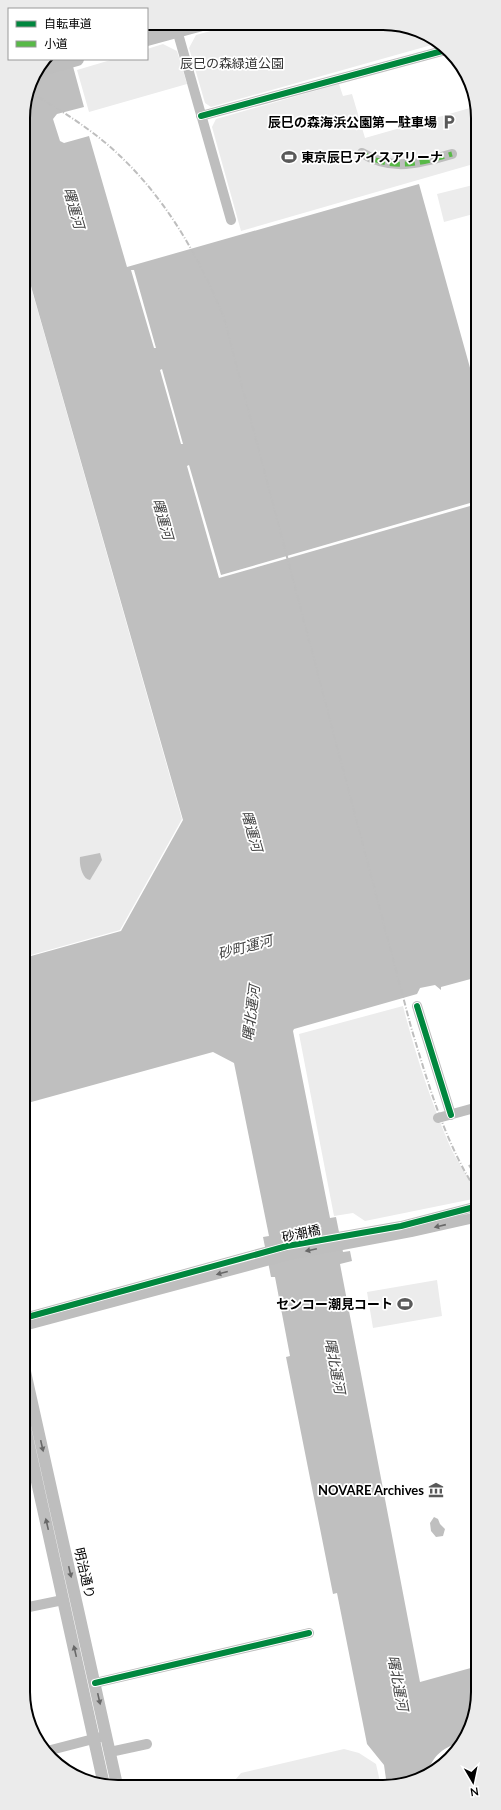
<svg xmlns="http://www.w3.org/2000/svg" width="501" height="1810" font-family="Lato,'Noto Sans JP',sans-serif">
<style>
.green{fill:#ececec}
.water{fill:#bfbfbf}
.pier{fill:#fff}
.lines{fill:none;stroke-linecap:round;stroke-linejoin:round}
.minor{stroke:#bebebe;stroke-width:10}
.major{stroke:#bebebe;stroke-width:12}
.highway{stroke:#bebebe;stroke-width:14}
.rail{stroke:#bebebe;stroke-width:2;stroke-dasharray:6 2 1 2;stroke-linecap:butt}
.quiet{stroke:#58b947;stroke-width:5;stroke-dasharray:10 5;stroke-linecap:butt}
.cycleway-casing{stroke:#fff;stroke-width:8}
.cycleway{stroke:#00873e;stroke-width:6}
.oneway{fill:#686868}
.labels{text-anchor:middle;stroke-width:3.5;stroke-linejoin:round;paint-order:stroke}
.park-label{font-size:13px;fill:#333;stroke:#fff}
.poi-label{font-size:13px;font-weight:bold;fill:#000;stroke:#fff;text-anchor:end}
.street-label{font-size:13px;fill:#000;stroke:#fff}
.water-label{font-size:14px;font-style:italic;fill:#444;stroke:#fff}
.rim{fill:none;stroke:#000;stroke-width:2}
</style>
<rect width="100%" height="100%" fill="#fff"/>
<path class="green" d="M236 24 402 25 435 44 211 107 205 103 189 48 196 35Z
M163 44 177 51 187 84 89 112 77 70 114 59H147V49Z
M339 84 343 96 352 94 365 138 477 106V163L241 231 212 127 216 119Z
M477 184V213L444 222 437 194Z
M23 259 182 819 120 930 24 957Z
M403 1006C415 1053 430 1099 449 1144 457 1163 472 1180 478 1198L365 1221 353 1213 334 1216 299 1034Z
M437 1280 442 1316 373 1328 367 1292Z
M344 1749 359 1753 376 1764 381 1786H230L241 1773Z"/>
<path class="water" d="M45 59H71L84 107 57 114 53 119 60 141 64 143 89 136 127 267 419 184 477 393 478 977 441 987V990L435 985 420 988 417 994 294 1029 293 1031 330 1218 336 1217 343 1252 350 1251 352 1261 340 1264 420 1682 478 1666C478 1693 477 1718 463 1741 445 1747 431 1755 428 1775L395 1786H387L384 1765 367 1744 337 1593 333 1594 286 1357 290 1356 275 1277H271L263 1237 269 1236 234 1063 213 1052 24 1104V958L121 931 183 820 23 258V154L26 152 23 137V112L30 82Z
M100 853 102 860 90 880C82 879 79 864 80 857Z
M434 1517 438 1519 440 1524 445 1529 443 1536 436 1537 431 1531 430 1523Z"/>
<path class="pier" d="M131 270H134L156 348H154Z
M162 369 183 444H181L160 370Z
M189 465 221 575 477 501V504L219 578 187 466Z"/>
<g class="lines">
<path class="minor" d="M177 30 231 220
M201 116 446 50
M362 153C392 172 421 163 452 154
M417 1006 451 1115
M438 1118 478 1107
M24 1318 287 1246 401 1226 478 1206
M24 1326 289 1255 411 1232 478 1217
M24 1608 63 1600
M95 1683 309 1633
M47 1751 101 1737
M110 1752 147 1744"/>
<path class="major" d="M24 1367 117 1785
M24 1423 104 1785"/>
<path class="highway" d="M147 39 202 24
M38 70 77 59"/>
<path class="rail" d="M28 91C52 105 75 119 97 136 157 183 196 249 224 318L411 1027C428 1083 445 1144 478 1193
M469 1165 478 1180"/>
<path class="quiet" d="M362 153C392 172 421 163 452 154"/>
<g class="cycleway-casing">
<path id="cycleway" d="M201 116 446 50
M417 1006 451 1115
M24 1318 287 1246 401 1226 478 1206
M95 1683 309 1633"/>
</g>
<use href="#cycleway" class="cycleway"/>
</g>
<defs><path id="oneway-solid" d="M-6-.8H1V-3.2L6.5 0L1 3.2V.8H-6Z"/></defs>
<g class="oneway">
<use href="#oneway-solid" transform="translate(440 1226) rotate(167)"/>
<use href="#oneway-solid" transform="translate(311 1250) rotate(168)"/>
<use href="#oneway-solid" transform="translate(222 1273) rotate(165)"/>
<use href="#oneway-solid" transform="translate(42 1446) rotate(77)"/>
<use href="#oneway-solid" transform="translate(47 1524) rotate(-103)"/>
<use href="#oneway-solid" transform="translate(70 1572) rotate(77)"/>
<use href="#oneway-solid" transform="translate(75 1651) rotate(-103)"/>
<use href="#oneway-solid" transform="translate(99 1699) rotate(77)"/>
</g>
<defs>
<g id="parking-bare" transform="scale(1.2)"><path d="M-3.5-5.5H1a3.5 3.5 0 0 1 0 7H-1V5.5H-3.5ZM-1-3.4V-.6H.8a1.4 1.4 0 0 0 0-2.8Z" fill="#595959" stroke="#fff" stroke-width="2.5" paint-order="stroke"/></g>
<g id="stadium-bare" transform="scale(1.2)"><path d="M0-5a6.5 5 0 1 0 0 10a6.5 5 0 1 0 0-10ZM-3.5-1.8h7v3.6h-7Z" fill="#595959" stroke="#fff" stroke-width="2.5" paint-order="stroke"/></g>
<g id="museum-bare" transform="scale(1.2)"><path d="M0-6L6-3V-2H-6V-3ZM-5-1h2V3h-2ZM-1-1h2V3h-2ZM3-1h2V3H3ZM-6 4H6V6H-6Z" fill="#595959" stroke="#fff" stroke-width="2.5" paint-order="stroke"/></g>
</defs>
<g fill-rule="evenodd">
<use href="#parking-bare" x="449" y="122"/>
<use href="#stadium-bare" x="289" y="157"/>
<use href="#stadium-bare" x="405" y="1304"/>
<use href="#museum-bare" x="436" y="1490"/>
</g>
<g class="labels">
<g class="park-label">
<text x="232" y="68">辰巳の森緑道公園</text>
</g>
<g class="poi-label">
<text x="437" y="127">辰巳の森海浜公園第一駐車場</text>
<text x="301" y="162" text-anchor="start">東京辰巳アイスアリーナ</text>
<text x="393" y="1309">センコー潮見コート</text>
<text x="424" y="1495">NOVARE Archives</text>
</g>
<g class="street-label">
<text transform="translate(301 1233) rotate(-12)" y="5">砂潮橋</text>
<text transform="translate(85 1573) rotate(77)" y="5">明治通り</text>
</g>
<g class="water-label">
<text transform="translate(74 208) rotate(74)" y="5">曙運河</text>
<text transform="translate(163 519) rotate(74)" y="5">曙運河</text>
<text transform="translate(252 831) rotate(74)" y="5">曙運河</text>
<text transform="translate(245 947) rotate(-15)" y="5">砂町運河</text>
<text transform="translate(251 1013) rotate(-83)" y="5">曙北運河</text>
<text transform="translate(335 1366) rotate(79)" y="5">曙北運河</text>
<text transform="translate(398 1683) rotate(79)" y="5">曙北運河</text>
</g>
</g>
<path d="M0 0H501V1810H0ZM118 30H383A88 88 0 0 1 471 118V1692A88 88 0 0 1 383 1780H118A88 88 0 0 1 30 1692V118A88 88 0 0 1 118 30Z" fill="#ebebeb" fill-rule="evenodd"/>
<path class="rim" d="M118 30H383A88 88 0 0 1 471 118V1692A88 88 0 0 1 383 1780H118A88 88 0 0 1 30 1692V118A88 88 0 0 1 118 30Z"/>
<rect x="8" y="8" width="140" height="52" fill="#ffffff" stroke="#999999"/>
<rect x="16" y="21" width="20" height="6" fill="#00873e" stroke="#999999"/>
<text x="44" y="28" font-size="12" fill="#000000">自転車道</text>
<rect x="16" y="41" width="20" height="6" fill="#58b947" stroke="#999999"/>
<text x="44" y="48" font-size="12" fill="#000000">小道</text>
<g transform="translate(473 1782) rotate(171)" stroke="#ffffff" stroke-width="3" paint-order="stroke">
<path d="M0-3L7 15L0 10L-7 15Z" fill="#000000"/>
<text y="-6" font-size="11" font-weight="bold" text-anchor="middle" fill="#000000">N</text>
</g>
</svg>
